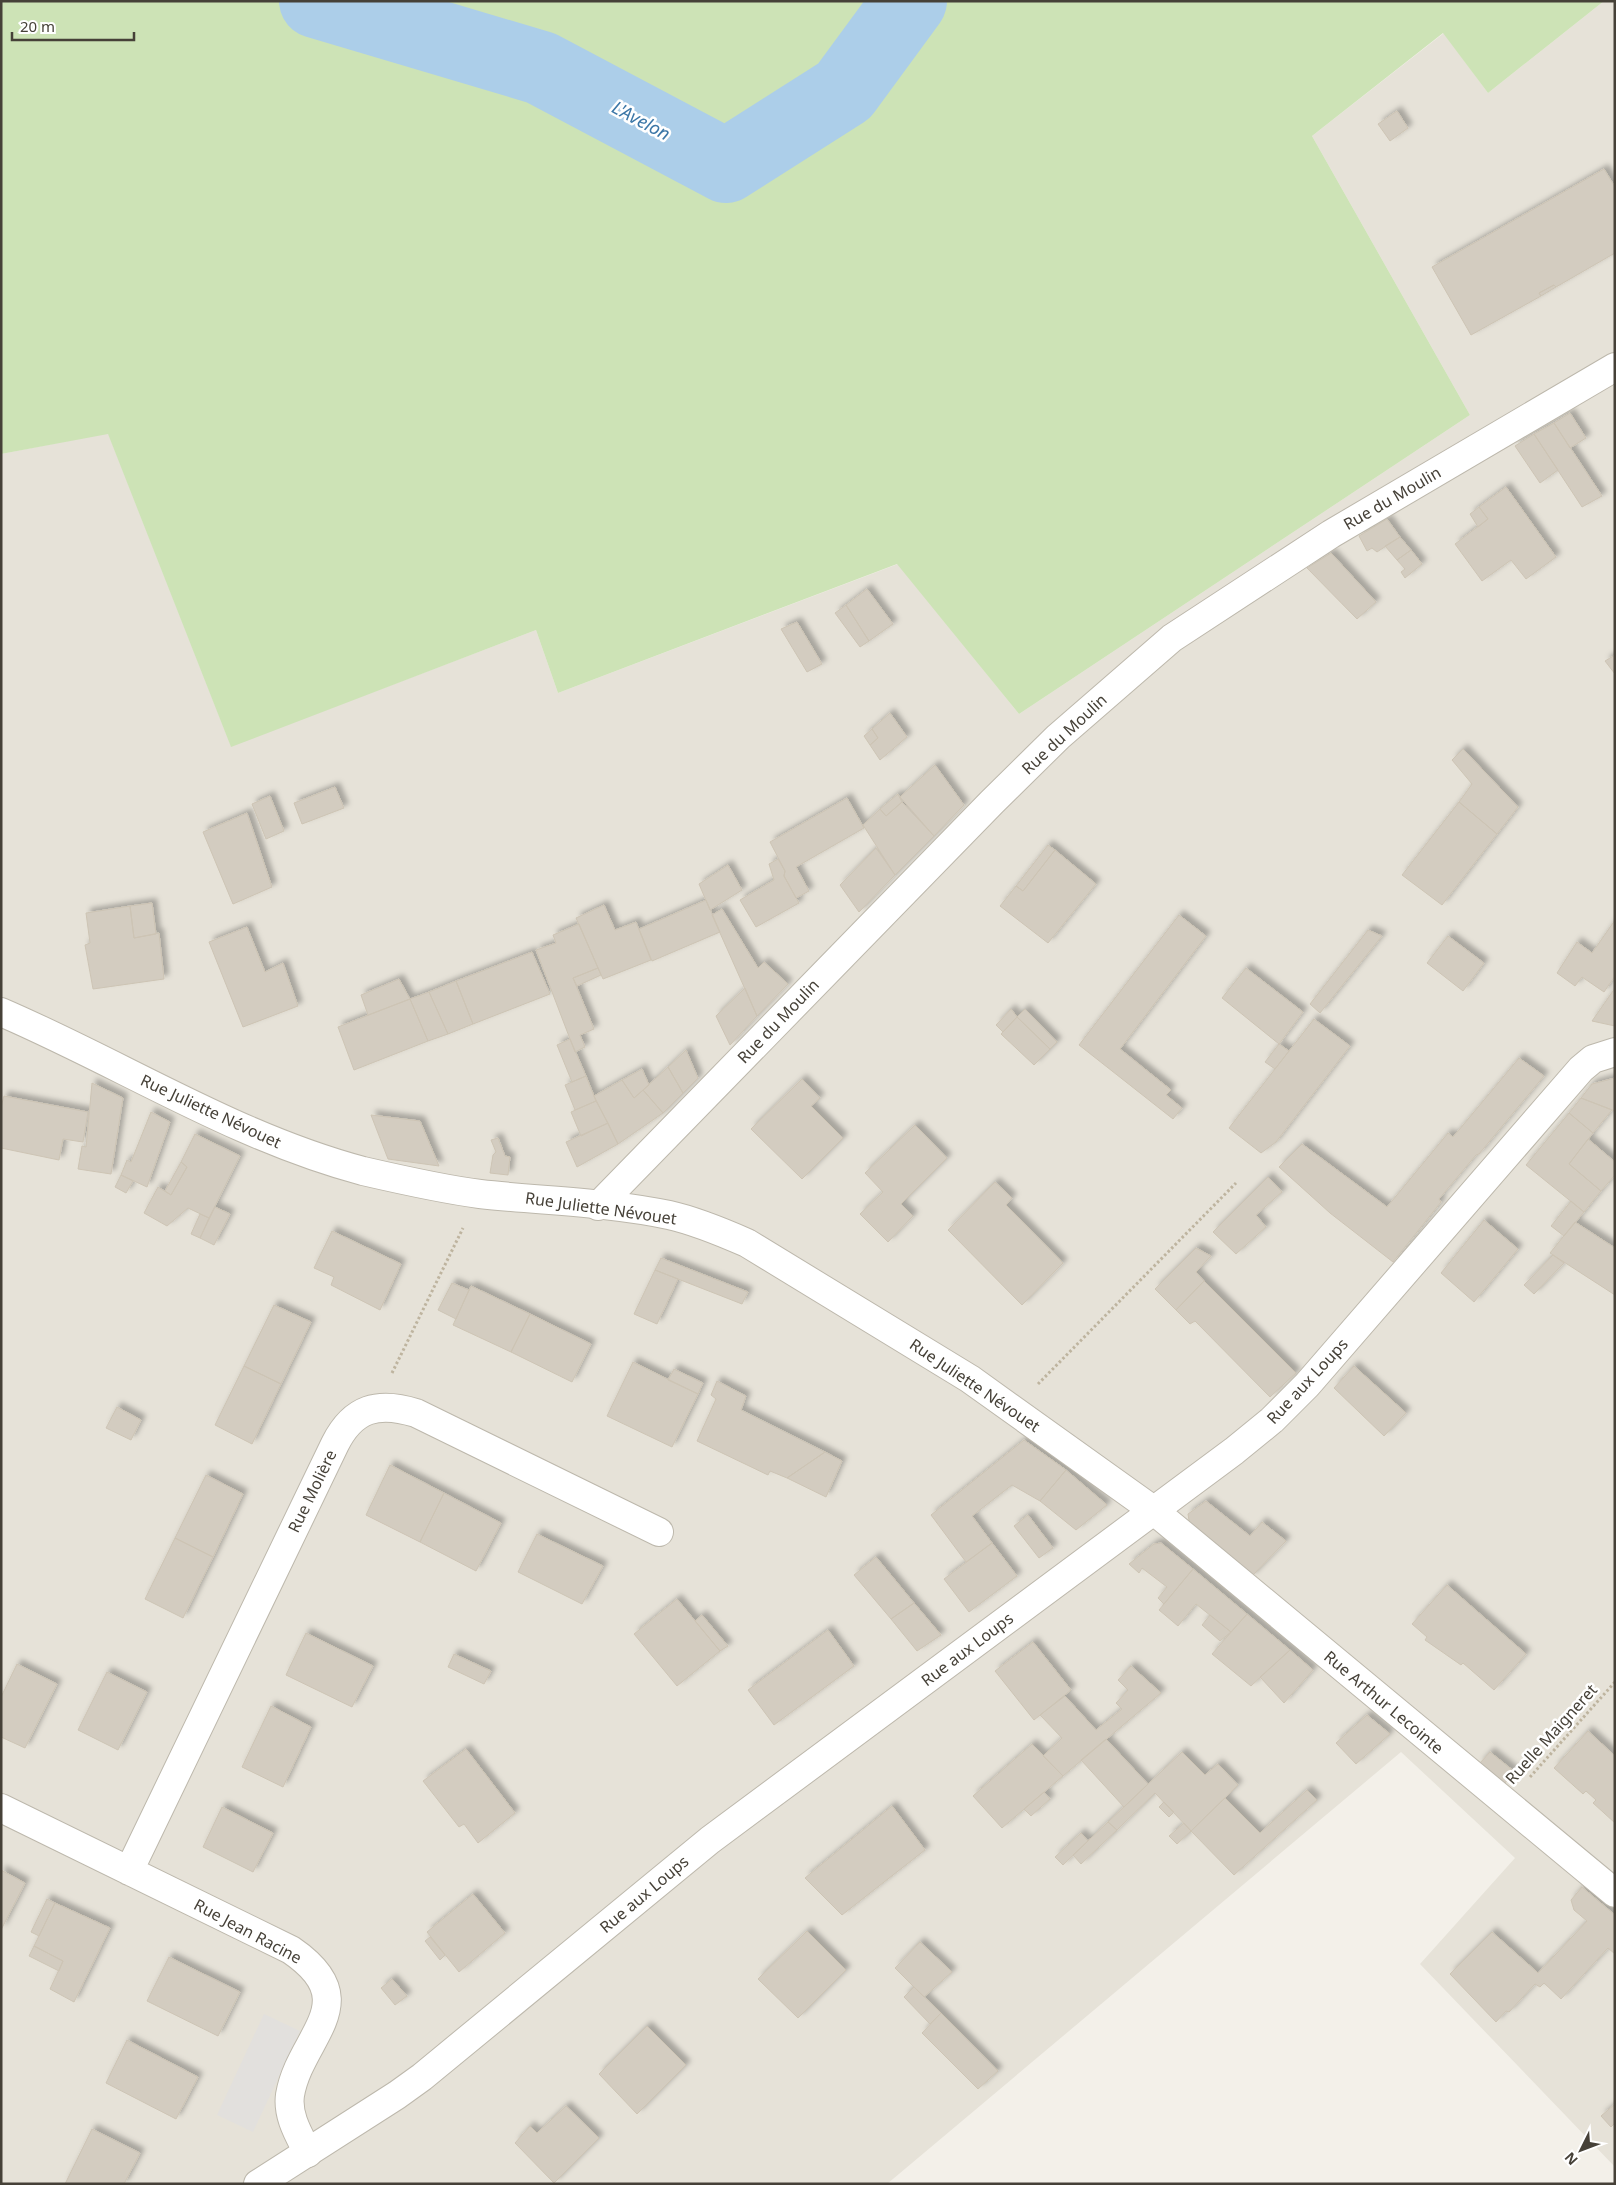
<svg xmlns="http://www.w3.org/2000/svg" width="1616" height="2185" font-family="'Noto Sans',sans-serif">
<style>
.residential{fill:#e6e2d8}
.green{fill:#cde3b6}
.parking{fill:#e2e0dd}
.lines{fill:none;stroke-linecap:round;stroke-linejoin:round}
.river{stroke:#accee9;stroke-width:74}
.building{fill:#d3ccc0;stroke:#cdc4b4;filter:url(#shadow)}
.minor-casing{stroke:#bdb8ac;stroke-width:30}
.tertiary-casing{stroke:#bdb8ac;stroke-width:30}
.path{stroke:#beb49f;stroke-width:3;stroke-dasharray:2.5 2.5;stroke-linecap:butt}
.minor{stroke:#fff;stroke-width:28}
.tertiary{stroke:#fff;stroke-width:28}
.labels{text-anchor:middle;stroke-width:5;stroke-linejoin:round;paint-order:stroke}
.street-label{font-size:16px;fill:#464138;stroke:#fff}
.water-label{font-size:18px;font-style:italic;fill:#3c77a7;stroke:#fff}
</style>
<defs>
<filter id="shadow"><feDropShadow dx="4.5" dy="-4.5" stdDeviation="2.5" flood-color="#0004"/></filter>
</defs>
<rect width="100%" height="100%" fill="#f3f0e9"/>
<path class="residential" d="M1604 1H1615V2167L1420 1964 1515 1858 1401 1752 887 2184H1V454L108 433 231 746 536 630 558 693 898 564 1019 714 1470 415 1312 136 1444 33 1488 93Z"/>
<path class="green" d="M1 1H1604L1488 93 1443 33 1312 136 1470 415 1019 714 897 564 558 693 536 630 231 747 108 434 1 454Z"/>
<path class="parking" d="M264 2014 300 2031 253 2132 217 2115Z"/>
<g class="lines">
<path class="river" d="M316 1 541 68 726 166 844 91 910 1"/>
</g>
<path class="building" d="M1397 111 1408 128 1390 141 1378 124Z
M1604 169 1615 187V253L1556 287 1554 285 1539 293 1541 296 1471 335 1432 267Z
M1554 285 1556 287 1541 296 1539 293Z
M1570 413 1586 438 1570 448 1554 423Z
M1554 423 1602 496 1582 507 1534 434Z
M1534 434 1558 470 1540 483 1515 446Z
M1506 487 1556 557 1526 579 1511 560 1482 581 1455 544 1488 519 1479 507Z
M1479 507 1488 519 1478 527 1470 514Z
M1387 519 1400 537 1377 552 1372 548 1367 551 1359 536Z
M1400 537 1411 550 1397 560 1385 546Z
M1411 550 1422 564 1405 578 1401 572 1405 569 1397 560Z
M1331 553 1376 602 1357 619 1307 568Z
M867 589 893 624 869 641 846 605Z
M846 605 869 641 860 647 835 613Z
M797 622 822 664 807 672 781 629Z
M1615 655V674L1605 661Z
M890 713 907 737 880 760 870 745 878 738 872 729Z
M872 729 878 738 870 745 864 736Z
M1463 749 1518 807 1497 834 1459 802 1472 784 1452 760Z
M935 765 964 805 934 836 900 797Z
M335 787 344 808 302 824 294 803Z
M898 794 902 802 886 816 880 809Z
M270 796 284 831 266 839 252 804Z
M847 798 864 828 796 867 809 891 796 898 784 876 785 871 770 842Z
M902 802 934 836 895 875 863 825 880 809 886 816Z
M1459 802 1497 834 1442 905 1402 875Z
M247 813 272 887 233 904 203 832Z
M1048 845 1055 850 1023 891 1016 886Z
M876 848 895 875 859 912 840 885Z
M1055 850 1096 884 1048 943 1000 906 1016 886 1023 891Z
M778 859 785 871 784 876 799 903 756 927 740 900 774 880 769 864Z
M728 865 742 890 710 910 699 884Z
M706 900 720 932 652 961 639 929Z
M152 903 156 934 134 938 130 906Z
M604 905 615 930 636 922 651 960 603 979 576 918Z
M130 906 134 938 159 933 164 979 93 989 85 945 90 943 86 913Z
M722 909 758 968 764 962 788 984 757 1016 712 915Z
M1179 915 1206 936 1120 1049 1171 1090 1166 1095 1182 1108 1173 1119 1079 1045Z
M1615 920V976L1604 992 1582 977 1575 986 1557 973 1577 942 1592 953Z
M579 924 598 968 573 978 594 1029 580 1035 585 1047 575 1052 536 950 556 943 553 935Z
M247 927 265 972 283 963 298 1006 243 1027 209 942Z
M1368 930 1382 936 1320 1013 1310 1004Z
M1448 936 1484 963 1463 991 1427 963Z
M532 952 550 994 473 1024 456 981Z
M598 968 601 975 577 986 573 978Z
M1246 968 1303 1012 1279 1044 1222 998Z
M399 979 410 999 368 1015 361 995Z
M456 981 473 1024 448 1034 429 992Z
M745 988 757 1016 730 1045 716 1016Z
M1615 988V1026L1592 1021Z
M429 992 448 1034 428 1041 410 999Z
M410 999 428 1041 354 1070 338 1027Z
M1011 1009 1017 1017 1003 1032 996 1025Z
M1025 1009 1057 1042 1050 1049 1017 1017Z
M1017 1017 1050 1049 1034 1065 1001 1034Z
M1314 1019 1350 1046 1276 1142 1261 1153 1229 1128Z
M570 1039 586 1076 572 1082 557 1045Z
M1279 1044 1289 1051 1275 1069 1265 1062Z
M686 1050 698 1078 683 1093 668 1067Z
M1519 1058 1544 1076 1479 1154 1476 1155 1439 1199 1441 1202 1393 1262 1330 1213 1279 1167 1302 1144 1387 1207 1448 1133 1453 1137Z
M668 1067 683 1093 663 1113 643 1090Z
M642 1069 649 1085 634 1098 622 1080Z
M586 1076 596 1101 575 1110 565 1085Z
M1615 1078V1111L1581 1098 1592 1084Z
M802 1079 820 1098 811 1106 843 1138 802 1179 751 1129Z
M622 1080 634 1098 643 1090 663 1113 618 1144 594 1096Z
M92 1083 123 1098 111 1174 78 1169 82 1146 86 1147Z
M4 1096 88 1112 83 1142 63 1139 59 1160 1 1148V1107Z
M1581 1098 1612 1110 1593 1133 1569 1113Z
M596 1101 608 1123 581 1136 571 1112Z
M151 1112 170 1122 147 1187 121 1175 127 1160 131 1162Z
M1569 1113 1593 1133 1569 1164 1601 1191 1584 1212 1526 1165Z
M371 1115 420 1121 439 1166 388 1159Z
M608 1123 618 1144 577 1167 566 1142Z
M915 1125 947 1158 901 1204 913 1216 888 1242 860 1214 883 1192 865 1173Z
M195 1134 240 1156 209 1218 188 1208 167 1226 144 1213 158 1187 171 1195 187 1167 181 1162Z
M498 1138 505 1156 510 1157 508 1175 490 1173 493 1155 496 1152 491 1140Z
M1588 1139 1615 1162V1175L1601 1191 1569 1164Z
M181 1162 187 1167 171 1195 165 1191Z
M121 1175 133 1181 126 1193 115 1187Z
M1268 1177 1282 1192 1256 1215 1266 1227 1236 1254 1213 1232Z
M995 1182 1012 1198 1006 1205 1063 1263 1022 1305 948 1230Z
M1571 1201 1584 1212 1564 1236 1551 1226Z
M215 1207 230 1214 214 1245 200 1238Z
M200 1214 209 1218 200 1238 191 1234Z
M1484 1220 1518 1249 1474 1302 1441 1273Z
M1575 1222 1615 1248V1295L1550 1253Z
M332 1231 401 1264 380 1310 331 1285 334 1277 314 1268Z
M1196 1248 1211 1256 1196 1272 1204 1281 1176 1310 1155 1289Z
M1553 1255 1564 1263 1534 1294 1524 1285Z
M661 1258 748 1292 742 1304 678 1279 655 1270Z
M655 1270 678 1279 657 1324 634 1314Z
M1204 1281 1296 1373 1270 1397 1195 1321 1190 1324 1176 1310Z
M452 1283 469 1290 456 1319 438 1310Z
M471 1286 530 1314 511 1352 453 1325Z
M274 1305 311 1322 281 1384 244 1366Z
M530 1314 591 1344 572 1382 511 1352Z
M633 1362 698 1394 672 1447 607 1416Z
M244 1366 281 1384 252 1444 215 1425Z
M1354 1366 1406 1413 1384 1436 1334 1388Z
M674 1369 703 1383 698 1394 668 1380Z
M717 1381 746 1396 741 1410 825 1452 787 1478 770 1471 768 1475 697 1441 716 1399 711 1395Z
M117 1407 141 1420 131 1440 106 1428Z
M1024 1440 1066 1470 1040 1501 1012 1485 972 1516 992 1543 966 1562 931 1515Z
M825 1452 842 1461 826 1497 787 1478Z
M390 1465 444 1493 420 1542 366 1515Z
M1066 1470 1107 1505 1076 1530 1040 1501Z
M206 1475 243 1494 213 1557 175 1538Z
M444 1493 501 1523 476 1571 420 1542Z
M1206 1501 1250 1536 1262 1522 1286 1541 1251 1577 1190 1527 1188 1514Z
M1028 1515 1053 1548 1039 1558 1014 1526Z
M537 1534 603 1566 582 1604 518 1572Z
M175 1538 213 1557 183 1618 145 1599Z
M992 1543 1017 1576 969 1612 944 1579Z
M1161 1543 1193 1569 1164 1604 1158 1598 1167 1587 1142 1568 1139 1573 1129 1564 1154 1544Z
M876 1557 914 1603 891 1619 854 1575Z
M1193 1569 1247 1614 1231 1632 1196 1604 1178 1626 1159 1610Z
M1447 1585 1526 1654 1494 1690 1463 1663 1461 1665 1425 1640 1427 1637 1412 1624Z
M677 1599 720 1651 677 1686 634 1634Z
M914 1603 941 1635 917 1651 891 1619Z
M1247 1614 1290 1650 1251 1686 1212 1654Z
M702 1615 728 1646 720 1651 695 1621Z
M1210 1615 1231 1632 1220 1641 1202 1625Z
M828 1630 854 1666 774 1725 748 1690Z
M306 1633 373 1666 352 1707 286 1675Z
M1033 1642 1071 1690 1034 1720 995 1671Z
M1290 1650 1313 1670 1284 1703 1260 1677Z
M454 1654 491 1671 484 1684 448 1667Z
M17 1664 57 1684 25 1748 1 1737V1697Z
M1131 1666 1161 1693 1063 1776 1043 1756 1062 1738 1040 1715 1065 1696 1096 1730 1122 1709 1116 1703 1128 1690 1118 1680Z
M107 1672 147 1692 118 1750 78 1730Z
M271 1706 311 1727 283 1787 242 1767Z
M1367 1715 1390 1734 1356 1764 1336 1743Z
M1588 1731 1615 1756V1823L1593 1803 1596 1800 1586 1791 1583 1794 1554 1768Z
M1106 1739 1148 1784 1124 1807 1081 1760Z
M1032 1744 1063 1776 1002 1828 973 1796Z
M466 1749 515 1813 478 1843 464 1824 459 1827 423 1781Z
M1182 1752 1205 1775 1218 1764 1238 1785 1191 1831 1155 1793 1117 1830 1108 1822Z
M1490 1752 1515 1772 1504 1784 1479 1764Z
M1307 1790 1317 1800 1234 1875 1191 1831 1225 1798 1260 1833Z
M1044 1792 1050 1799 1031 1816 1024 1809Z
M1164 1802 1174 1812 1169 1817 1159 1807Z
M892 1806 925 1850 842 1915 805 1878Z
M222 1807 273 1833 253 1872 203 1847Z
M1108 1822 1117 1830 1081 1864 1073 1855Z
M1184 1823 1191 1831 1177 1844 1169 1836Z
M1081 1833 1088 1841 1063 1865 1055 1857Z
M1 1870 25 1883 1 1930Z
M1582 1887 1615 1915V1954L1608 1948 1561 1999 1544 1983 1540 1987 1535 1984 1509 2012 1506 2011 1496 2022 1450 1974 1492 1932 1538 1973 1587 1921 1574 1910 1571 1900Z
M473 1894 505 1933 459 1972 427 1932Z
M47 1899 55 1903 39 1936 31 1932Z
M55 1903 110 1928 74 2002 50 1989 63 1961 34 1946Z
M807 1931 846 1970 798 2018 758 1979Z
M430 1937 445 1955 440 1960 425 1941Z
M920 1942 952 1972 924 1997 895 1968Z
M34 1946 63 1961 59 1971 29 1956Z
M169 1957 240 1992 218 2036 147 2001Z
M392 1979 407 1996 395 2005 381 1988Z
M914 1987 941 2013 930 2024 904 1997Z
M941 2013 998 2071 978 2089 922 2033Z
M647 2026 686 2065 637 2114 599 2074Z
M127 2040 198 2077 176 2119 106 2083Z
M1615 2104V2123L1611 2127 1601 2116Z
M566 2106 599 2138 554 2183 515 2143 530 2126 537 2133Z
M92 2129 140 2153 124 2184H65Z"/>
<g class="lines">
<g class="minor-casing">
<path id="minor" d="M598 1206 992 802 1058 737 1172 638 1331 534 1615 367
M1153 1510 1615 1893
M1 1808 291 1950C367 2002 300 2036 290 2095 287 2116 299 2135 308 2153
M129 1871 335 1444C353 1408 378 1401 416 1413L659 1532"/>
</g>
<g class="tertiary-casing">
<path id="tertiary" d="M1 1012C122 1064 235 1137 363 1171 402 1180 441 1189 480 1194 543 1201 607 1202 669 1215 696 1221 722 1232 747 1243L970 1379 1153 1510
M258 2184 397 2095 422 2077 710 1840 1234 1451 1272 1420 1307 1385 1581 1069 1593 1059 1615 1052"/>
</g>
<path class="path" d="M392 1373 463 1228
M1038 1384 1236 1183
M1530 1777 1615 1682"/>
<use href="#minor" class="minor"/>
<use href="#tertiary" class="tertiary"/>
</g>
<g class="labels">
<g class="street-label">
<text transform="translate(1392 498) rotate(-30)" y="6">Rue du Moulin</text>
<text transform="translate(1064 734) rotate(-43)" y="6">Rue du Moulin</text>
<text transform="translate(778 1021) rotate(-46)" y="6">Rue du Moulin</text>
<text transform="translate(211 1111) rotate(25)" y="6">Rue Juliette Névouet</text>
<text transform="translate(601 1208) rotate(8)" y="6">Rue Juliette Névouet</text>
<text transform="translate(1307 1381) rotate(-47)" y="6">Rue aux Loups</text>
<text transform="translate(975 1385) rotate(34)" y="6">Rue Juliette Névouet</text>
<text transform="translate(312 1491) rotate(-64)" y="6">Rue Molière</text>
<text transform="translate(967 1649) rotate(-37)" y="6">Rue aux Loups</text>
<text transform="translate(1384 1702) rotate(40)" y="6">Rue Arthur Lecointe</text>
<text transform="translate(1551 1734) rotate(-48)" y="6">Ruelle Maigneret</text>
<text transform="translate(644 1894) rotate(-40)" y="6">Rue aux Loups</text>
<text transform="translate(248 1931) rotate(28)" y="6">Rue Jean Racine</text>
</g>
<g class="water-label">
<text transform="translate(641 121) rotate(28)" y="6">L'Avelon</text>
</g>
</g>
<rect width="1616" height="2185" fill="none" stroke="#464138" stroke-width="5"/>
<g transform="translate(1581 2150) rotate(228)" stroke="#ffffff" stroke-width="4" paint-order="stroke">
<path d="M0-4L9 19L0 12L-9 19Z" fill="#464138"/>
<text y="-8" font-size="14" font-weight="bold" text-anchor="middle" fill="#464138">N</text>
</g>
<path d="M12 32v8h122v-8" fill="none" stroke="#464138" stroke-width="2.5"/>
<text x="20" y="32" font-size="15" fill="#464138" stroke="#ffffff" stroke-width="4" paint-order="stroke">20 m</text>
</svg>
